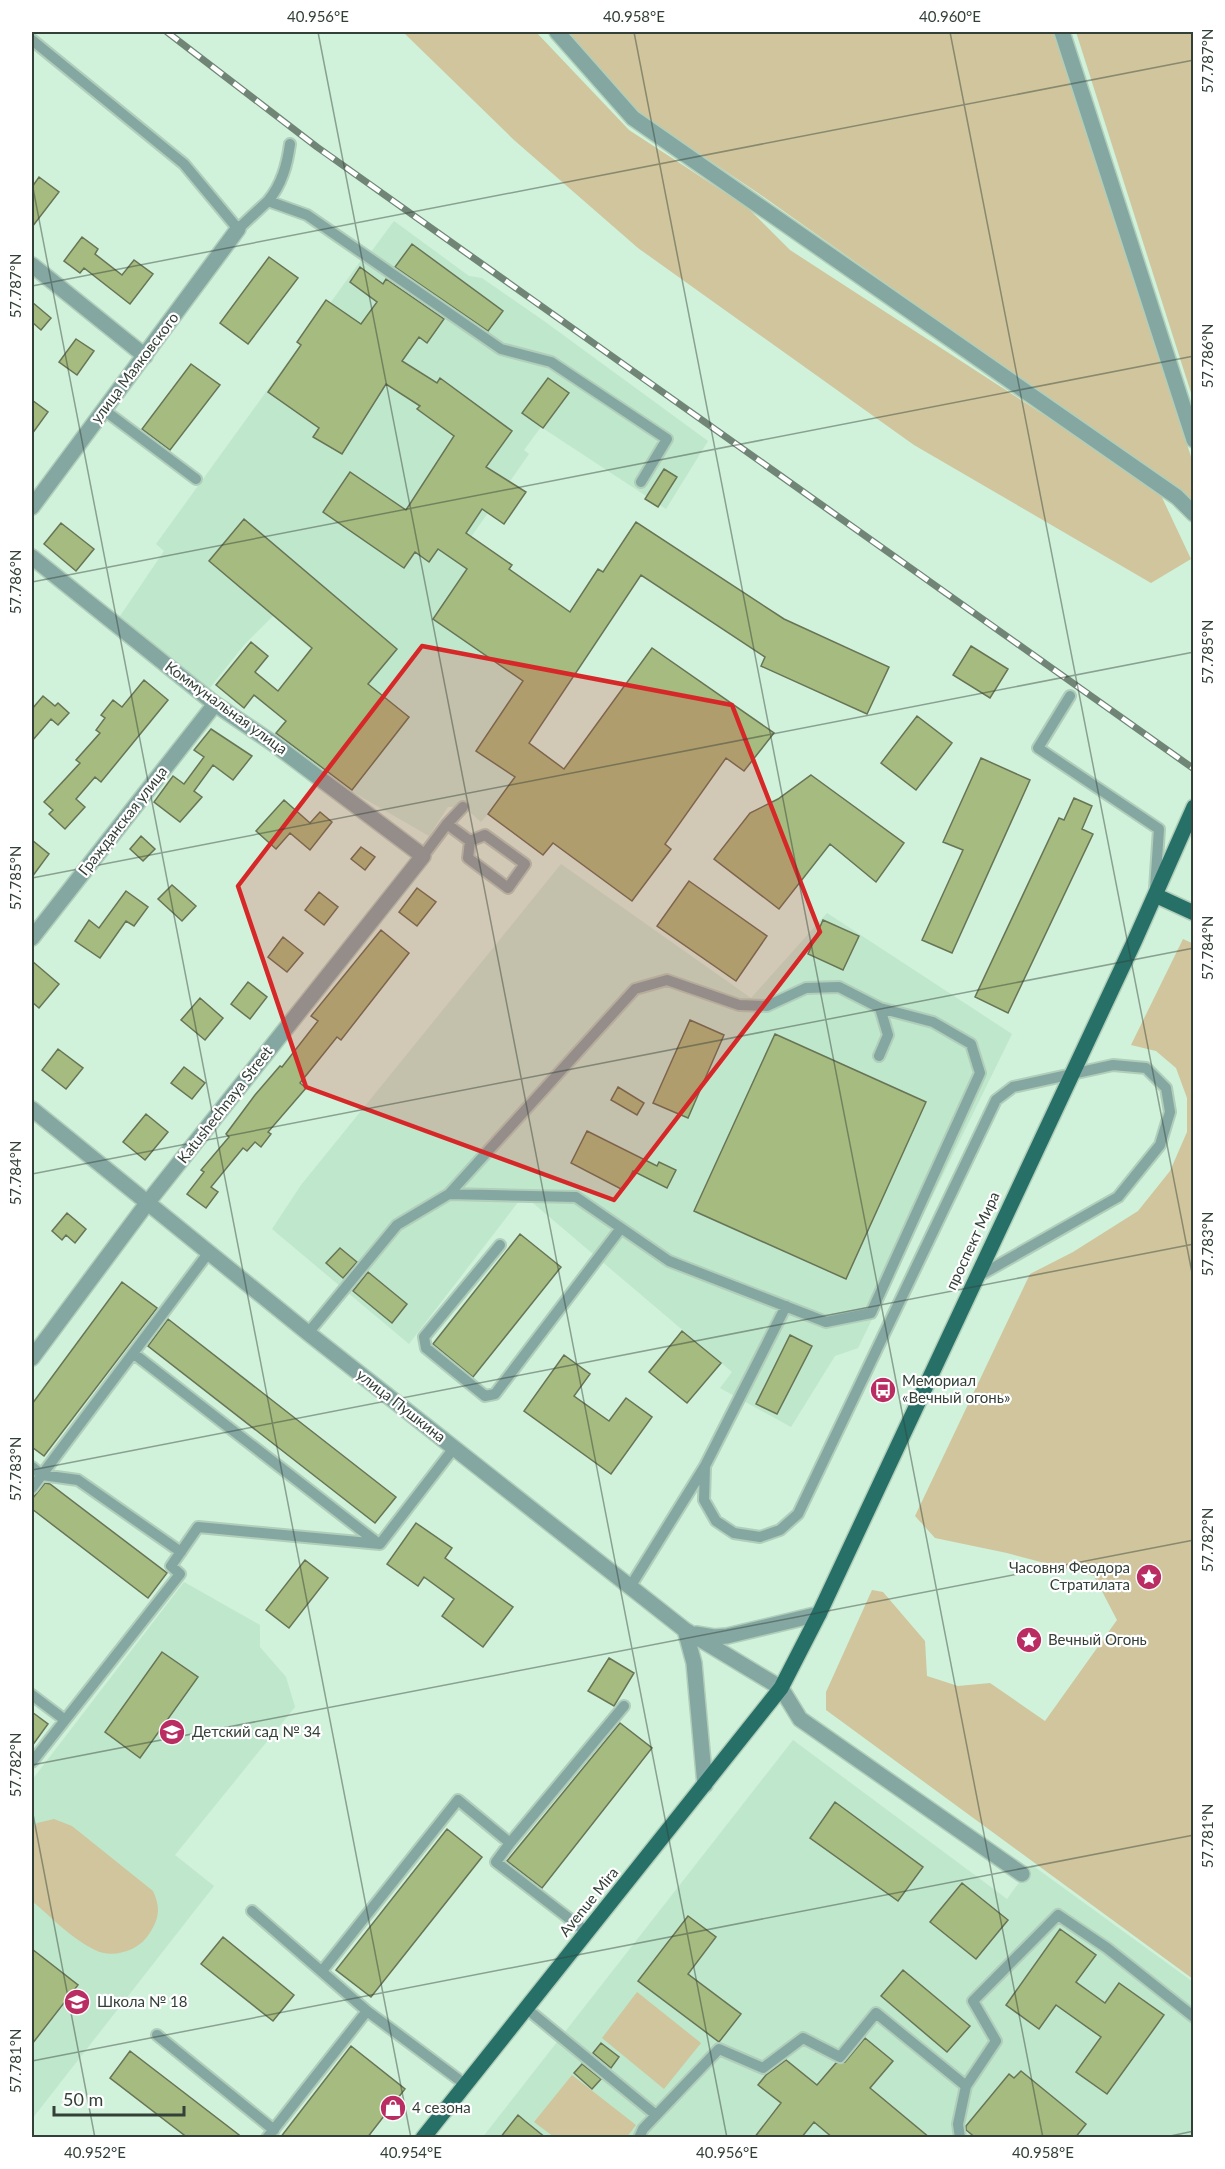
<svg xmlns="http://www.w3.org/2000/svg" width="1225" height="2169" font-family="Lato,sans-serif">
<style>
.built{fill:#bfe7cc}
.green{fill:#d0c59c}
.building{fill:#a5bb7f;stroke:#687456;stroke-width:1.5}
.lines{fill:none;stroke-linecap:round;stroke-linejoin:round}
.service-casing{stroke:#b0ceb9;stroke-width:14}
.minor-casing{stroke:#b0ceb9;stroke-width:18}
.tertiary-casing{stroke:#b0ceb9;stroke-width:18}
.primary-casing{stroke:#b0ceb9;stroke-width:18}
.service{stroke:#84a7a2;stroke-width:10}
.minor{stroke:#84a7a2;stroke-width:15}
.tertiary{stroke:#84a7a2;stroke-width:15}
.primary{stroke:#277068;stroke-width:15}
.rail-casing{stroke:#708576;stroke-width:7}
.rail{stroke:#fff;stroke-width:4.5;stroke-dasharray:14;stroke-linecap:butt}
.marked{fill:#d62828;fill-opacity:0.2;stroke:#d62828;stroke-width:4.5;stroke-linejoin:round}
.ticks{fill:none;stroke:#324037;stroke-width:1.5;stroke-opacity:0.45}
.labels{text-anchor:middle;stroke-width:4.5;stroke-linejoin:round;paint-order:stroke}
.street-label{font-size:15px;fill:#324037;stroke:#fff}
.poi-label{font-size:15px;fill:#324037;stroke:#fff;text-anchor:start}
.neatline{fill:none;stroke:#324037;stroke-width:2}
.ticks-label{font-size:15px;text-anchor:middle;fill:#324037}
</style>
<rect width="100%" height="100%" fill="#d0f1da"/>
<path class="built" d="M394 221 469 276 482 278 544 321 708 441 666 509 541 427 524 450 529 454 455 560 567 610 482 751 521 778 492 817 488 814 481 822 464 807H448L429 836 351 791 276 733 328 664 273 616 245 644 209 689 118 619 164 551 156 544 362 259 365 260Z
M561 864 751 998 827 913 1012 1034 858 1348 835 1356 791 1427 720 1388 732 1372 533 1203 519 1201 409 1344 272 1229 301 1185Z
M184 1582 260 1625V1647L286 1677 295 1707 175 1855 214 1886 32 2119V1780Z
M793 1740 1007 1899 1032 1865 1193 1982V2137L482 2138Z"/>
<path class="green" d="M403 32H536L629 130 747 207 790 250 1158 489 1191 559 1151 583 914 445 638 248 514 140Z
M565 32H1054L1193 463V501L758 193 637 112Z
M1076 32H1193V399Z
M1183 939 1194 944 1193 1979 826 1710V1692L872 1590 883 1592 925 1641 927 1676 958 1686 990 1683 1045 1721 1117 1620 1094 1576 1007 1553 935 1538 915 1516 1030 1274 1073 1252 1138 1211 1170 1171 1187 1132V1098L1176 1068 1156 1051 1131 1045Z
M54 1819 72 1826 153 1891C161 1908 159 1919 149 1934 139 1951 112 1959 95 1950 72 1939 51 1917 32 1901V1829L37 1823Z
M637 1992 701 2043 664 2089 602 2038Z
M572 2075 636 2125 627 2137H554L534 2122Z"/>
<path class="building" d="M39 177 59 192 32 227V187Z
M82 237 98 249 95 254 122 275 134 260 153 274 130 304 84 268 80 273 64 261Z
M412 244 503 311 488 331 395 267Z
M269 257 298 278 248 344 220 323Z
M360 267 383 284 386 279 444 319 427 343 419 337 402 361 437 383 440 378 512 431 486 467 526 492 504 524 482 509 466 533 512 565 509 569 570 612 598 569 603 572 636 522 784 619 889 667 867 714 761 666 765 657 641 575 529 743 564 769 652 648 774 733 744 771 726 758 665 844 671 849 632 901 553 843 543 855 488 814 515 777 476 751 523 681 433 619 467 569 438 549 429 562 415 552 404 568 323 512 350 472 406 510 454 436 417 409 420 406 386 384 342 454 313 437 319 428 268 392 301 345 297 342 326 300 361 324 377 302 350 282Z
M32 302 51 318 41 330 32 322Z
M76 339 94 351 77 375 59 362Z
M191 364 220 385 170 450 142 429Z
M548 378 569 393 543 428 522 413Z
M32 400 48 412 32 434Z
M664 469 677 477 658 507 645 499Z
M244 519 397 649 368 684 409 717 352 790 276 733 286 721 254 695 244 708 216 685 251 642 268 656 255 672 278 691 312 648 209 561Z
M61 523 94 549 76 571 44 544Z
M971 646 1008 669 990 698 953 675Z
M144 680 168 700 101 782 95 777 76 799 85 807 65 829 49 814 53 810 44 802 80 763 76 760 100 733 96 730 105 718 101 715 113 700 122 707Z
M43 696 55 706 58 703 69 713 58 725 51 719 32 741V709Z
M917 716 952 743 916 790 881 763Z
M211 729 252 756 233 780 213 765 194 791 202 797 180 822 154 802 173 776 184 784 204 757 194 750Z
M981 758 1030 780 952 953 922 940 963 850 943 842Z
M811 775 904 843 876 882 830 844 779 909 714 859 750 813 778 799Z
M1074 798 1092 806 1082 829 1093 834 1008 1013 975 997 1059 818 1064 820Z
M284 800 310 823 320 812 332 822 310 850 290 833 276 849 256 831Z
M141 836 155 849 143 861 130 849Z
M32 840 49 854 32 877Z
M361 847 375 857 365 870 351 859Z
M689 881 767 936 736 981 657 926Z
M172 885 196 906 182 921 158 899Z
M417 888 436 902 417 926 399 912Z
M126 891 148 907 134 926 126 921 100 958 75 941 89 920 99 928Z
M319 892 338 907 324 925 305 910Z
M823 920 859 936 843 970 808 954Z
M381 930 409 953 341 1040 337 1037 300 1083 306 1088 268 1132 271 1134 261 1147 255 1142 247 1151 243 1148 211 1187 218 1192 206 1208 187 1194 204 1172 201 1170 229 1137 226 1134 255 1095 280 1066 282 1067 318 1021 311 1016Z
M283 937 303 953 287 972 268 957Z
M32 961 59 984 39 1008 32 1002Z
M248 982 267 997 250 1019 231 1004Z
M200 998 223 1018 205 1040 181 1020Z
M690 1020 724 1035 688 1118 653 1103Z
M775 1034 926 1102 846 1279 694 1211Z
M58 1049 83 1068 66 1089 42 1070Z
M184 1067 205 1083 192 1099 171 1083Z
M618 1087 644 1103 637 1115 611 1100Z
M146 1114 168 1132 145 1160 123 1142Z
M587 1131 657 1166 659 1162 676 1170 667 1188 633 1171 623 1190 571 1163Z
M67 1213 86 1229 75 1243 66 1235 62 1240 52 1231Z
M520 1234 561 1267 473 1377 433 1344Z
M340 1248 357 1262 343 1278 326 1263Z
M368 1272 407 1304 392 1323 353 1291Z
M122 1282 157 1308 44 1456 32 1447V1404Z
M168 1319 396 1497 375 1523 148 1346Z
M682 1331 721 1363 687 1403 649 1372Z
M790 1335 812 1346 777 1414 756 1404Z
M564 1355 590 1374 574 1396 609 1421 626 1398 652 1417 611 1474 524 1411Z
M45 1483 50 1484 167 1573 148 1598 32 1509V1499Z
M416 1523 452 1548 445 1558 513 1607 483 1647 442 1616 454 1599 424 1577 418 1586 387 1564Z
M305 1560 328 1578 289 1628 266 1610Z
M162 1652 198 1677 140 1758 105 1732Z
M609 1658 634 1673 614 1706 588 1691Z
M32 1712 48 1724 32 1746Z
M620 1723 652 1748 542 1888 507 1861Z
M835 1802 923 1867 898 1901 810 1838Z
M447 1829 482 1857 371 1997 336 1970Z
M962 1883 1008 1920 976 1959 930 1922Z
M688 1916 716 1937 688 1974 741 2014 719 2042 638 1981Z
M1060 1929 1096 1955 1076 1982 1105 2003 1119 1983 1164 2015 1107 2094 1076 2072 1101 2037 1056 2005 1039 2029 1006 2005Z
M223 1937 294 1995 273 2021 201 1964Z
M32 1949 78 1985 32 2044Z
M903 1970 970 2026 947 2052 881 1996Z
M865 2038 893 2061 870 2088 930 2138H833L814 2122 801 2138H754L781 2103 758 2085 766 2075 786 2060 817 2085 836 2063 845 2062Z
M601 2043 619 2057 611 2068 593 2053Z
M351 2046 405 2089 367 2138H280Z
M130 2051 243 2138H188L110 2078Z
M582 2064 601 2079 592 2089 574 2073Z
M1021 2071 1086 2124 1075 2138H976L966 2130V2126L1009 2074 1014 2078Z
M518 2115 525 2121 546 2138H500Z"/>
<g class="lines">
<g class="service-casing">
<path id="service" d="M32 40 184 164 238 229 268 201 307 215 501 349 551 362 667 439 641 482
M268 201C282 184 287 165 290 144
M104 410 196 479
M1070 696 1038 748 1159 829 1155 889
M447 824 470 841 468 858 508 888 525 864 485 835 470 841
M423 856 447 824 463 807
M449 1194 576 1197 669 1261 826 1322 871 1313 980 1073 971 1044 933 1022 880 1008
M500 1245 424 1337 426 1348 485 1396 495 1394 621 1228
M786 1306 705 1466 704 1500 716 1521 734 1533 760 1537 780 1530 798 1514 996 1100 1013 1087 1113 1065 1146 1068 1166 1088 1170 1112 1160 1145 1118 1197 977 1277
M308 1333 397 1225 449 1194 635 989 667 980 739 1005 767 1006 806 988 839 987 880 1008 888 1035 879 1056
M133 1353 379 1544
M32 1467 42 1475 78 1480 181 1552
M32 1488 209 1252
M630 1587 705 1466
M32 1695 65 1720
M32 1762 180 1574 171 1566 198 1527 380 1544 454 1448
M510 1843 496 1862 588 1933
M252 1911 367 2011 466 2085
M322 1971 458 1800 510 1843 624 1706
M527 2009 656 2115
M157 2035 274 2130
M966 2086 996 2041 973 2001 1058 1915 1107 1948 1194 2017
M267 2138 367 2011
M639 2138 643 2129 719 2049 763 2068 803 2038 840 2057 876 2013 966 2086 958 2124 960 2138"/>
</g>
<g class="minor-casing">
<path id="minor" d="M557 32 633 118 1177 497 1194 514
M1062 32 1194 440
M32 265 145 356
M32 507 238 229
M32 557 215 704 274 744 423 856 148 1202 32 1358
M32 938 215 704
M781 1688 800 1719 1022 1874"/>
</g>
<g class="tertiary-casing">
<path id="tertiary" d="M32 1109 308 1333 685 1630 781 1688
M685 1630 694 1663 705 1785
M696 1634 714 1637 727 1636 819 1614"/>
</g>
<g class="primary-casing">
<path id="primary" d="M1155 895 1194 913
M423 2138 781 1688 819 1614 1135 940 1194 807"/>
</g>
<use href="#service" class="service"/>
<use href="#minor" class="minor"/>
<use href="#tertiary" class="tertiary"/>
<use href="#primary" class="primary"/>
<g class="rail-casing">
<path id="rail" d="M167 32 317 147 1194 769"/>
</g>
<use href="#rail" class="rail"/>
</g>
<path class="marked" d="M422 646 732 705 820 932 614 1200 306 1087 238 886Z"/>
<path class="ticks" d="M318 32 727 2138M634 32 1043 2138M950 32 1194 1283M32 183 411 2138M32 286 1194 60M32 582 1194 356M32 878 1194 652M32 1174 1194 948M32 1470 1194 1244M32 1765 1194 1540M32 1809 95 2138M32 2061 1194 1835M1161 2138 1194 2131"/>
<defs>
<g id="bus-disc" transform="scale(1.35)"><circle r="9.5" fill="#b92d62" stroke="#fff"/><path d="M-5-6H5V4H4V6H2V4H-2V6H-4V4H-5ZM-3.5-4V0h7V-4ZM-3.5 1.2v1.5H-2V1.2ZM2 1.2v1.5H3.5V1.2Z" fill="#fff"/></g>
<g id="sight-disc" transform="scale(1.35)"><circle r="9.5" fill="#b92d62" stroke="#fff"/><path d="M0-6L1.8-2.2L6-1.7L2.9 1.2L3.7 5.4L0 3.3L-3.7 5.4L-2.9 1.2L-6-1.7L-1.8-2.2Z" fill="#fff"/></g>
<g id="school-disc" transform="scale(1.35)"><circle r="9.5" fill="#b92d62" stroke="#fff"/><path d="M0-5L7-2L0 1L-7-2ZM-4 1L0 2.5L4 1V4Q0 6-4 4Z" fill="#fff"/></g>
<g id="shop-disc" transform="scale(1.35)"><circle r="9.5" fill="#b92d62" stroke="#fff"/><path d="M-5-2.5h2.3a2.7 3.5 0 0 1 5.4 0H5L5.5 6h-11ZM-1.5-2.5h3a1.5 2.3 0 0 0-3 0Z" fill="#fff"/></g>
</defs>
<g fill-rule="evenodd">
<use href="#bus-disc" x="883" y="1390"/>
<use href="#sight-disc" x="1149" y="1577"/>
<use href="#sight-disc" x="1029" y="1640"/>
<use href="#school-disc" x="172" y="1732"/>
<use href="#school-disc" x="77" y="2002"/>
<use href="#shop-disc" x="393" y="2108"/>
</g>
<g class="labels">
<g class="street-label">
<text transform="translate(135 368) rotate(-53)" y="5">улица Маяковского</text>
<text transform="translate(226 708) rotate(36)" y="5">Коммунальная улица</text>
<text transform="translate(123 821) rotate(-52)" y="5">Гражданская улица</text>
<text transform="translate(225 1105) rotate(-52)" y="5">Katushechnaya Street</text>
<text transform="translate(973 1241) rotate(-65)" y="5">проспект Мира</text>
<text transform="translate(401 1406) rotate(38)" y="5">улица Пушкина</text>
<text transform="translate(589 1902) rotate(-51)" y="5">Avenue Mira</text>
</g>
<g class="poi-label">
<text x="902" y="1386">Мемориал<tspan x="902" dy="17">«Вечный огонь»</tspan></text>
<text x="1130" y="1573" text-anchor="end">Часовня Феодора<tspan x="1130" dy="17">Стратилата</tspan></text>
<text x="1048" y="1645">Вечный Огонь</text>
<text x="192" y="1737">Детский сад № 34</text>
<text x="97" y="2007">Школа № 18</text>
<text x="412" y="2113">4 сезона</text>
</g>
</g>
<rect width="1225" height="2169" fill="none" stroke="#ffffff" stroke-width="66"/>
<path d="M54 2106v9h130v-9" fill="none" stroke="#324037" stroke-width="3"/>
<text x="63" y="2106" font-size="18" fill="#324037" stroke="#ffffff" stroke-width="4.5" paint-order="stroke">50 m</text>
<rect x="33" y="33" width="1159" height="2103" class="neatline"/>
<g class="ticks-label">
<text x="318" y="22">40.956°E</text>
<text x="634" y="22">40.958°E</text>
<text x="950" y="22">40.960°E</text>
<text transform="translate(1208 61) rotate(-90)" y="5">57.787°N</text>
<text transform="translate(16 286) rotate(-90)" y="5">57.787°N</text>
<text transform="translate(1208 356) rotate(-90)" y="5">57.786°N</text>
<text transform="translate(16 582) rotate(-90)" y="5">57.786°N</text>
<text transform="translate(1208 652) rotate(-90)" y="5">57.785°N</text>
<text transform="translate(16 878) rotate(-90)" y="5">57.785°N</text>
<text transform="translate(1208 948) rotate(-90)" y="5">57.784°N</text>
<text transform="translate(16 1173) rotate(-90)" y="5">57.784°N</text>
<text transform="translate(1208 1244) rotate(-90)" y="5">57.783°N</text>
<text transform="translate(16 1469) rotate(-90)" y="5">57.783°N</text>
<text transform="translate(1208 1540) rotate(-90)" y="5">57.782°N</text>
<text transform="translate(16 1765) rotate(-90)" y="5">57.782°N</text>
<text transform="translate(1208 1836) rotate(-90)" y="5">57.781°N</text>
<text transform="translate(16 2061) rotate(-90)" y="5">57.781°N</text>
<text x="95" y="2158">40.952°E</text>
<text x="411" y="2158">40.954°E</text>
<text x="727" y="2158">40.956°E</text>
<text x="1043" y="2158">40.958°E</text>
</g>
</svg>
